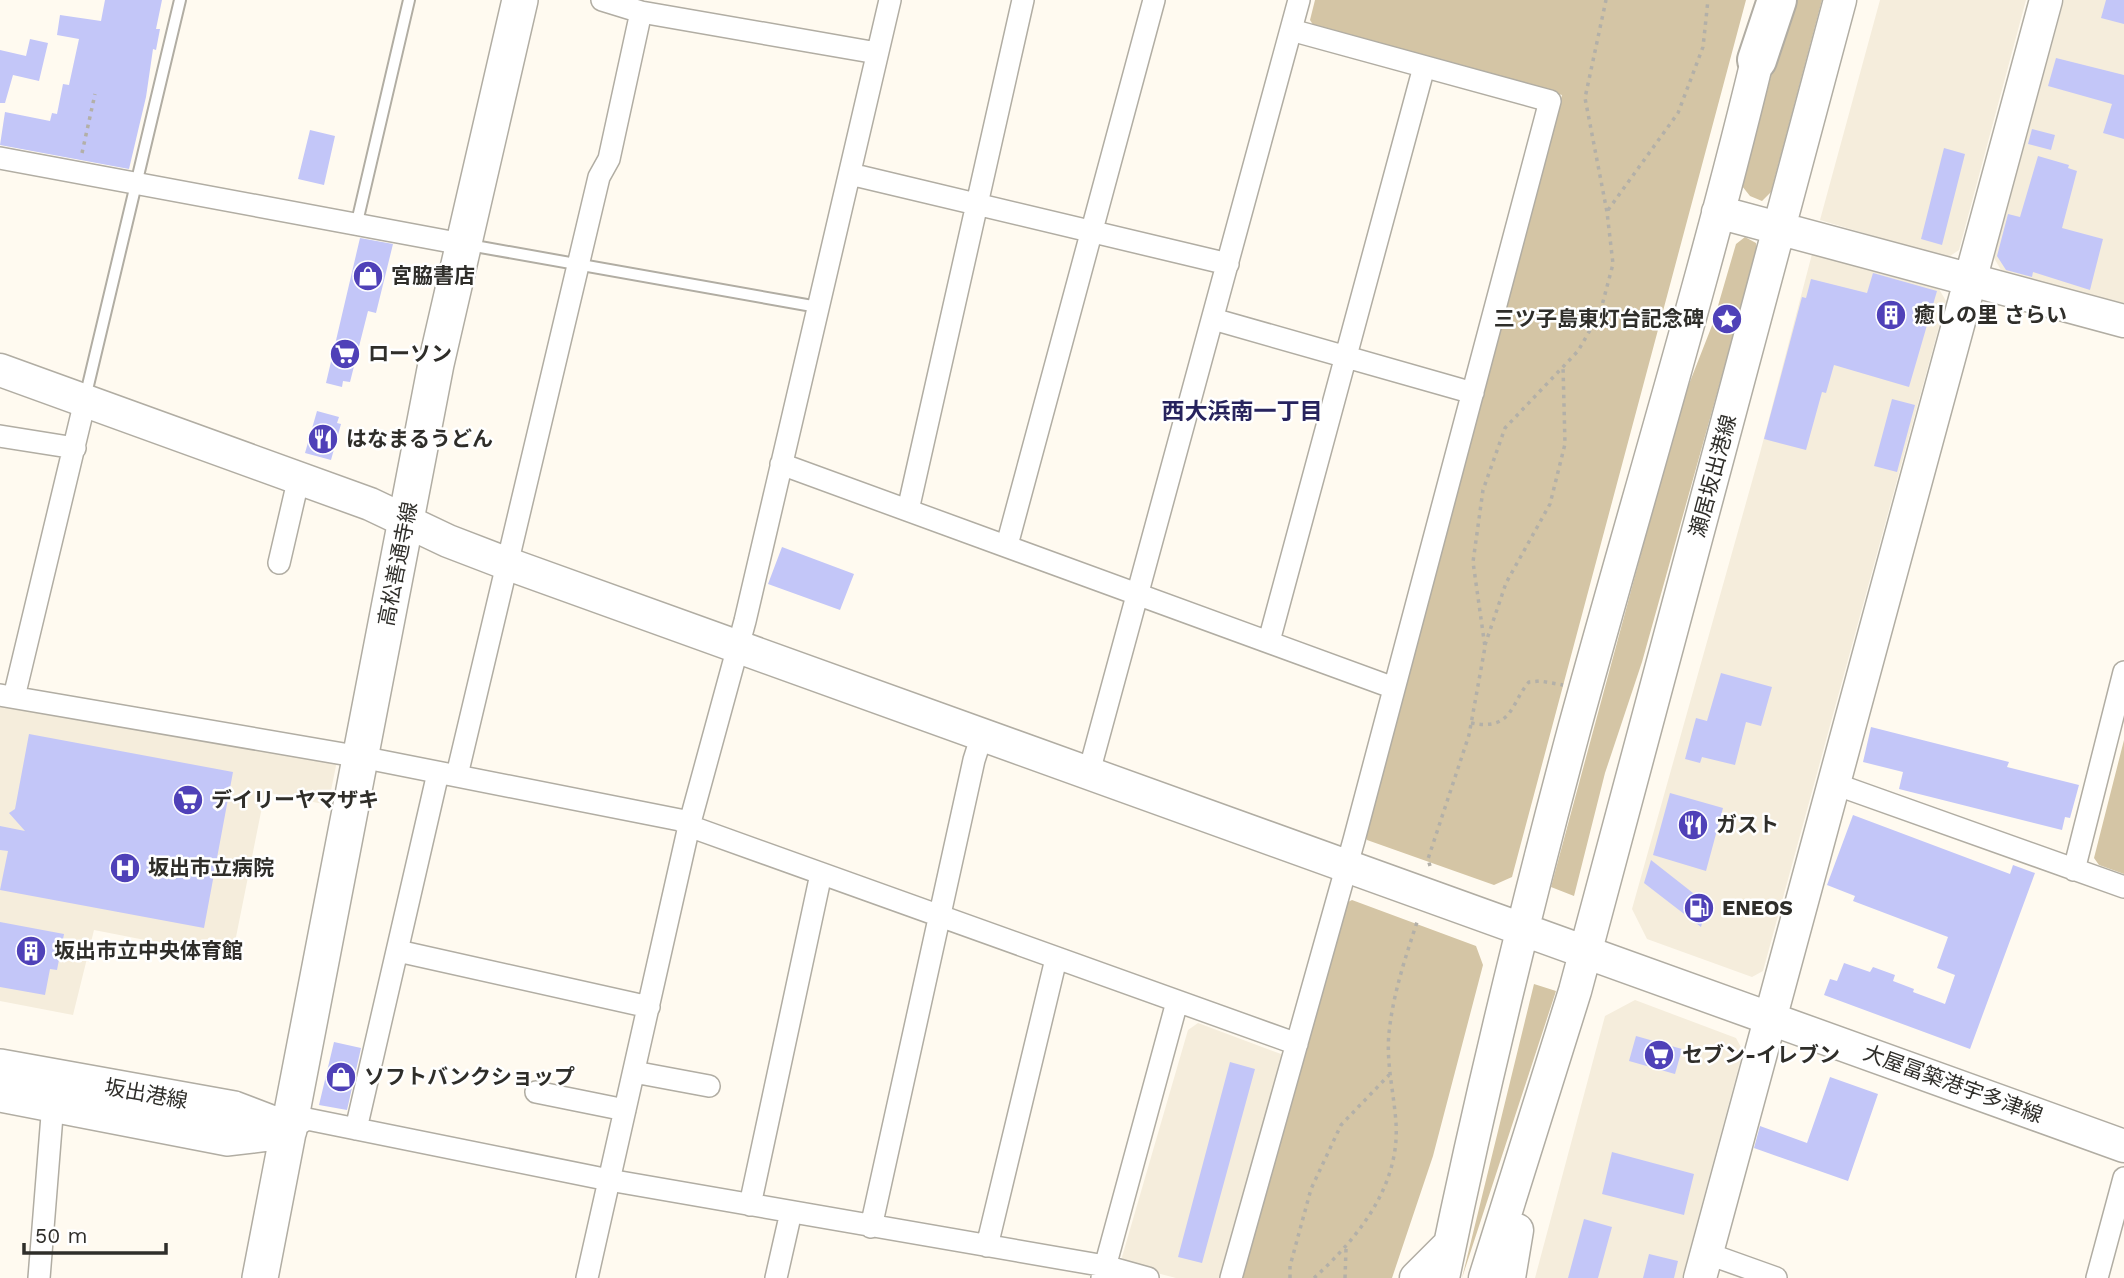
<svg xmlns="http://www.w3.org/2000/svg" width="2124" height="1278" font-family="'Work Sans','Noto Sans JP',sans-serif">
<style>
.built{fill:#f5eddc}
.green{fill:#d4c5a5}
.building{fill:#c3c6f8}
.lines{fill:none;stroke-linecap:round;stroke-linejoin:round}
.lane-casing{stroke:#b1ada3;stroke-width:14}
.street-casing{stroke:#b1ada3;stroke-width:24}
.secondary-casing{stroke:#b1ada3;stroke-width:35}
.primary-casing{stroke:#b1ada3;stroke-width:38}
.highway-casing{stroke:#b1ada3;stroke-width:42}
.path{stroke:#b3b0a8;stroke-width:3.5;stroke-dasharray:3.5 5;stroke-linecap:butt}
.lane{stroke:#fff;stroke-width:10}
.street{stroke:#fff;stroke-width:21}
.secondary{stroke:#fff;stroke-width:32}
.primary{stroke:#fff;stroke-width:35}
.highway{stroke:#fff;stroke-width:38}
.labels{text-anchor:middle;stroke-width:5;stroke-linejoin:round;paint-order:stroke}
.poi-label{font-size:21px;font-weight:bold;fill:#2f2e2a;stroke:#fff;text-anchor:start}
.street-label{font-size:21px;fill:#2f2e2a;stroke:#fff}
.neighbourhood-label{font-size:23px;font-weight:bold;fill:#27235d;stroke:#fff}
</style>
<rect width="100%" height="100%" fill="#fffaf0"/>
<path class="built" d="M1880 0H2026L1959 250 1947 258 1820 220Z
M2064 0H2124V307L2001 270 1994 258Z
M1812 254 1939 289 1946 301 1763 971 1752 977 1647 939 1632 909 1760 453Z
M0 701 337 761 328 805 265 792 232 957 94 930 73 1015 0 1001Z
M1635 1000 1736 1038 1743 1051 1682 1278H1535L1605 1016Z
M1198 1023 1281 1054 1284 1064 1222 1278H1176L1126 1265 1122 1257 1188 1030Z"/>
<path class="green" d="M1315 0H1746L1512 877 1494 885 1367 840 1364 833 1562 95 1315 28 1310 20Z
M1791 0H1822L1771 192 1762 201 1750 196 1742 186Z
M1745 237 1756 243 1757 250 1642 662 1605 773 1574 896 1551 887 1682 402 1713 323 1736 244Z
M2124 740V874L2099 865 2094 858Z
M1352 900 1476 946 1483 965 1433 1156 1392 1278H1241L1344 904Z
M1534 984 1556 991 1462 1278Z"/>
<path class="building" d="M105 0H162L156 29H160L156 50 153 49 146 97 129 169 0 145 5 112 50 121 52 113 57 114 63 84 69 85 79 39 57 35 60 15 101 21Z
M2106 0H2124V24L2101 18Z
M30 39 48 43 39 81 13 75 5 103H0V50L26 56Z
M2056 58 2124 75V139L2103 133 2112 104 2048 86Z
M2032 129 2055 135 2051 150 2028 144Z
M310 130 335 136 324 185 298 179Z
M1944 148 1965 154 1942 245 1921 239Z
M2038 156 2069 165 2068 168 2077 171 2062 228 2103 239 2090 290 2033 272 2032 277 2006 270 1997 256 2008 214 2020 217Z
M360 238 393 244 376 313 368 311 350 382 343 381 342 387 326 383Z
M1873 273 1937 291 1909 387 1834 365 1826 393 1822 392 1806 450 1764 439 1802 297 1806 298 1811 279 1867 293Z
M1892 399 1915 405 1897 472 1874 466Z
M317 411 339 417 337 423 341 424 331 460 305 453Z
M782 547 854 574 840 610 768 584Z
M1721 673 1772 687 1761 726 1746 722 1735 765 1702 757 1700 763 1685 759 1696 718 1707 721Z
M1871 727 2009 762 2007 767 2079 785 2070 818 2065 817 2062 830 1899 789 1903 772 1863 762Z
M29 734 233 772 204 928 0 890 8 851 0 850V826L25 831 9 813 15 809Z
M1670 793 1723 808 1706 871 1653 855Z
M1853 815 2010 874 2013 865 2035 873 1970 1049 1824 995 1830 979 1837 981 1844 963 1870 972 1873 967 1895 975 1893 981 1914 989 1913 992 1945 1004 1955 975 1937 968 1948 937 1853 901 1855 896 1827 885Z
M1651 860 1707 904 1701 927 1644 883Z
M0 922 64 934 57 970 50 969 45 995 0 987Z
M1636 1036 1682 1049 1675 1074 1629 1061Z
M334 1042 361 1048 347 1110 319 1105Z
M1230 1062 1255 1069 1202 1263 1178 1257Z
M1830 1077 1878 1094 1848 1181 1754 1148 1760 1126 1807 1143Z
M1612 1152 1694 1174 1684 1215 1602 1194Z
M1584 1219 1612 1227 1598 1278H1568Z
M1649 1254 1678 1261 1674 1278H1643Z"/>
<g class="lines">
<g class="lane-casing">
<path id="lane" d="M357 222 409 0
M469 245 818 307
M85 398 180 0"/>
</g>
<g class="street-casing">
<path id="street" d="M602 0 641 12 877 53
M0 158 462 244
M850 174 1228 264
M1213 319 1473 393
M0 436 75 448
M781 464 1394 688
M908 510 1023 0
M1007 545 1154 0
M279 563 299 477
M1269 641 1424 67
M0 695 361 757 680 820 689 826 1297 1044
M14 697 85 401
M1089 772 1299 0
M457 775 599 177 609 159 641 12
M1835 784 2124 887
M2074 870 2124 672
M398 951 649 1007
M634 1072 709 1086
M536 1092 625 1110
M356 1129 438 773
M289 1130 307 1119 609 1180 1105 1266 1148 1278
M750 1205 821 874
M871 1227 974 760 982 735
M987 1246 1056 959
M1706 1253 1776 1278
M39 1278 53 1103
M587 1278 689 826 745 621 890 0
M776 1278 791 1212
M1102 1278 1177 1002
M1231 1278 1354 840 1550 101 1291 30
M2097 1278 2124 1178"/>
</g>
<g class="secondary-casing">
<path id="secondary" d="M1718 212 2124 321
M0 370 370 504 448 541 508 564 2124 1146
M1416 1278 1449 1245
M1443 1278C1481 1093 1526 909 1575 726 1638 496 1708 268 1763 36
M1485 1278 1575 991 1840 0
M1509 1278 1517 1230
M1700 1278 2046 0"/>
</g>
<g class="primary-casing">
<path id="primary" d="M0 1067 234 1109 289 1130
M0 1094 228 1138 285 1131
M260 1278 436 364 520 0"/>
</g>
<g class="highway-casing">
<path id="highway" d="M1757 60 1777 0"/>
</g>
<path class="path" d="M82 153 95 94
M1608 210 1678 113 1703 47 1708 0
M1485 645 1506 583 1550 504 1565 444 1563 366
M1471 723C1513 731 1510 704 1529 682L1540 681 1563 685
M1430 866 1428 859 1469 735 1485 647 1473 562 1483 490 1505 428 1578 351 1600 313 1613 264 1607 212 1585 98 1606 0
M1290 1278V1266L1311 1189 1341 1125 1389 1075
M1314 1278C1358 1238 1400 1186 1396 1123 1394 1093 1386 1063 1389 1033 1393 993 1406 956 1418 919
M1345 1278 1346 1249"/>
<use href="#lane" class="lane"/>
<use href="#street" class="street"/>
<use href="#secondary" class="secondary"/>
<use href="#primary" class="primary"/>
<use href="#highway" class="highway"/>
</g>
<defs>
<g id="shop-disc" transform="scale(1.575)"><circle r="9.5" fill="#4f41b8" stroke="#fff"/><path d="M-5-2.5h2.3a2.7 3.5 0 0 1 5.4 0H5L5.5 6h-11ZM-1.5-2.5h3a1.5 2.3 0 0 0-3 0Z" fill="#fff"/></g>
<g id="building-disc" transform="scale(1.575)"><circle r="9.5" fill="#4f41b8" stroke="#fff"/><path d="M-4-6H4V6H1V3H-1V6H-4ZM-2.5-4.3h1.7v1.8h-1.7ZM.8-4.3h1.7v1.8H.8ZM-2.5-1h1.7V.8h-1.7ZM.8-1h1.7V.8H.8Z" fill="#fff"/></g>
<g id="sight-disc" transform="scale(1.575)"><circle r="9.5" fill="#4f41b8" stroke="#fff"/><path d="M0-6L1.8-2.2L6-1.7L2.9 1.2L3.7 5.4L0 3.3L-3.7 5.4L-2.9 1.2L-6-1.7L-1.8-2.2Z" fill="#fff"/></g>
<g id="supermarket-disc" transform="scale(1.575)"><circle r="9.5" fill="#4f41b8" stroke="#fff"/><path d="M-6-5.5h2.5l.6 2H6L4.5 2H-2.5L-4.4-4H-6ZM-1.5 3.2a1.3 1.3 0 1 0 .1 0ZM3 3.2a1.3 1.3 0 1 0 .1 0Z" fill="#fff"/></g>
<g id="restaurant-disc" transform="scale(1.575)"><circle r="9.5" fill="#4f41b8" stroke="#fff"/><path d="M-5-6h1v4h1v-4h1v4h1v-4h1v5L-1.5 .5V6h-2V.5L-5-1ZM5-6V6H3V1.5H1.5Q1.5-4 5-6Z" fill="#fff"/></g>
<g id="hospital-disc" transform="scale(1.575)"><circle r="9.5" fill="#4f41b8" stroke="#fff"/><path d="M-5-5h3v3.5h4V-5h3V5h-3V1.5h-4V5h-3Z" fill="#fff"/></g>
<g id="fuel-disc" transform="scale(1.575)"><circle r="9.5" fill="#4f41b8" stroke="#fff"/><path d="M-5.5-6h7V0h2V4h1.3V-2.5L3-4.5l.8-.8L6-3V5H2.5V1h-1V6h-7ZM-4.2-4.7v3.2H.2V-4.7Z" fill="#fff"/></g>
</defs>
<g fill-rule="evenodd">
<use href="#shop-disc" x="368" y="276"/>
<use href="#building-disc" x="1891" y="315"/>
<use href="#sight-disc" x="1727" y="319"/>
<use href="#supermarket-disc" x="345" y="354"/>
<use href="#restaurant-disc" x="323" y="439"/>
<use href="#supermarket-disc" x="188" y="800"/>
<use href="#restaurant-disc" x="1693" y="825"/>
<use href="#hospital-disc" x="125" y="868"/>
<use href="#fuel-disc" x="1699" y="908"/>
<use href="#building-disc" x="31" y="951"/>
<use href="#supermarket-disc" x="1659" y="1055"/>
<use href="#shop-disc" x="341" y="1077"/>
</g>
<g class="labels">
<g class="poi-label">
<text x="391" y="283">宮脇書店</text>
<text x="1914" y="322">癒しの里 さらい</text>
<text x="1704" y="326" text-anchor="end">三ツ子島東灯台記念碑</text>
<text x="368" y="361">ローソン</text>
<text x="346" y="446">はなまるうどん</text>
<text x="211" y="807">デイリーヤマザキ</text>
<text x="1716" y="832">ガスト</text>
<text x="148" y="875">坂出市立病院</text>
<text x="1722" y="915">ENEOS</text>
<text x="54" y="958">坂出市立中央体育館</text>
<text x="1682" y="1062">セブン-イレブン</text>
<text x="364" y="1084">ソフトバンクショップ</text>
</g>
<g class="street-label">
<text transform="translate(1713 476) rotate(-75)" y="7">瀬居坂出港線</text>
<text transform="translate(398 564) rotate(-79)" y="7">高松善通寺線</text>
<text transform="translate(1953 1084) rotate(20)" y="7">大屋冨築港宇多津線</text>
<text transform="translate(146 1094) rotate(10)" y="7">坂出港線</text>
</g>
<g class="neighbourhood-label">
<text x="1242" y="419">西大浜南一丁目</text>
</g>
</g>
<path d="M24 1243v10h142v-10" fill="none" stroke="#2f2e2a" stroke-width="3.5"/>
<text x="35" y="1243" font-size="21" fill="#2f2e2a" stroke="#ffffff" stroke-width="5" paint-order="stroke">50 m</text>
</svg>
